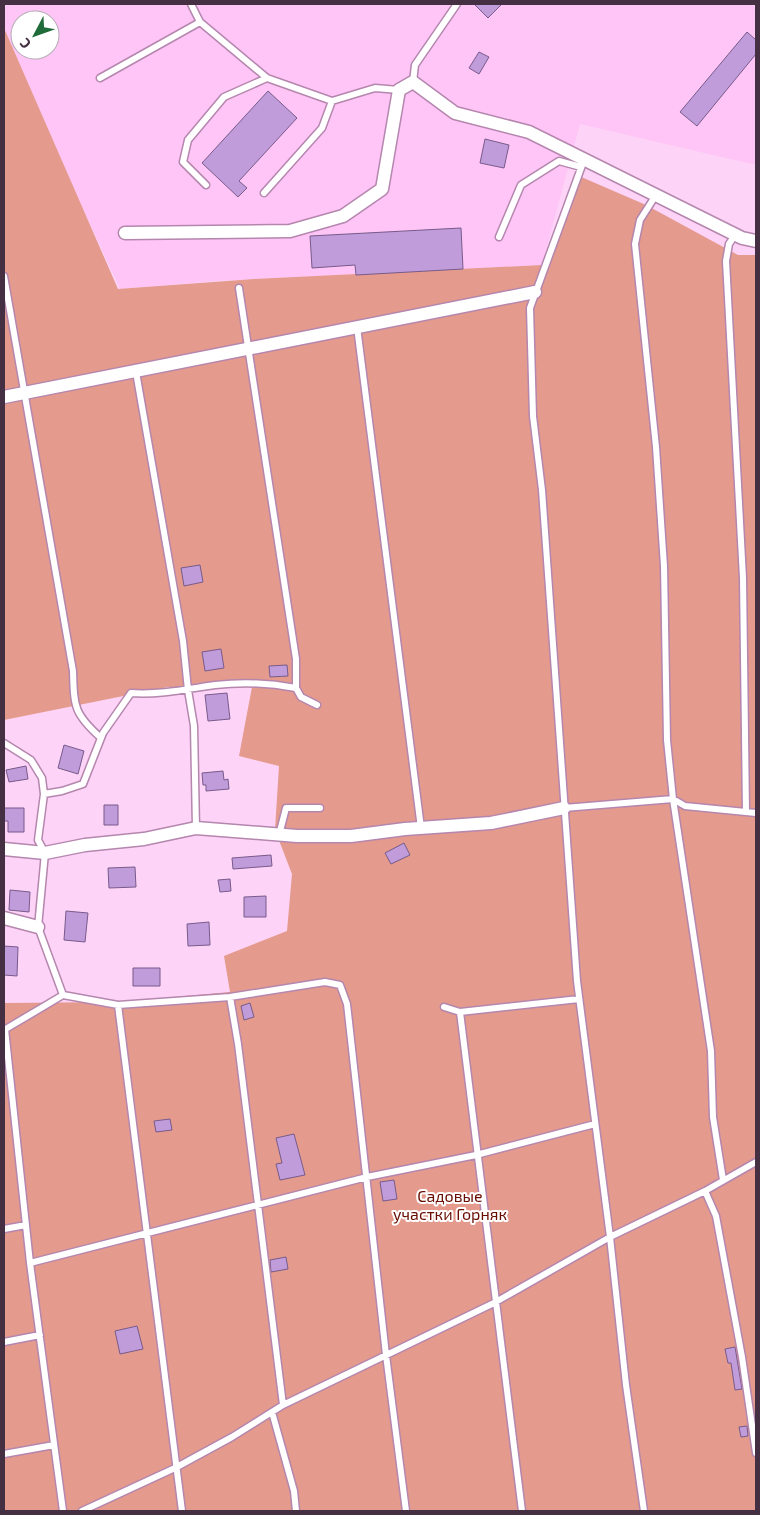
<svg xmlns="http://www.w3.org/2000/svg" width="760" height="1515" font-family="'Exo 2',sans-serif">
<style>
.built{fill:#fec5f6;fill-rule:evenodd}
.green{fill:#e49a8c}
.building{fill:#c19cdb;stroke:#775b8a}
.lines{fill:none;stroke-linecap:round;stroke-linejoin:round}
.lane-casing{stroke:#b586ae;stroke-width:9}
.street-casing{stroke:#b586ae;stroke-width:15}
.lane{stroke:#fff;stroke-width:6}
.street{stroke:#fff;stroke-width:12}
.labels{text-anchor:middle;stroke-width:4;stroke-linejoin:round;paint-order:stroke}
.park-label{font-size:16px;fill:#690c02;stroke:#fff}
</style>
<rect width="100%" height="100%" fill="#fdd4f7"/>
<path class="built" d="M4 4H756V165L580 124 542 265 214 281 120 289 79 200 4 28ZM20 20H50V50H20Z"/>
<path class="green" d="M4 28 118 289 254 279 542 265 579 176 646 205 738 255H756V1511H4V1003L118 1002 230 992 224 956 287 931 292 874 275 830 279 766 239 756 252 687H168L4 720Z"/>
<path class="building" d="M474 4H502L488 18Z
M747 32 756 40V54L697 126 680 112Z
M479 52 489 57 479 74 469 68Z
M268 91 297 118 239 181 247 188 238 197 202 163Z
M485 139 509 145 504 168 480 163Z
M461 228 463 269 356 275 355 265 312 268 310 236Z
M200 565 203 582 184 586 181 568Z
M221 649 224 668 205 671 202 652Z
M287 665 288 676 270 677 269 666Z
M227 693 230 719 208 721 205 695Z
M64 745 84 751 78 774 58 768Z
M26 766 28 779 9 782 6 770Z
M223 771 224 780 228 779 229 789 206 791V785H203L202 773Z
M104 805H118V825H104Z
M4 808H24V832H8V821H4Z
M404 843 410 855 391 864 385 853Z
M271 855 272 866 233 869 232 858Z
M135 867 136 887 109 888 108 868Z
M230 879 231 891 220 892 218 880Z
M10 890 30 892 29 912 9 910Z
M266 896V917H244V897Z
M66 911 88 913 85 942 64 940Z
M209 922 210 945 188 946 187 924Z
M4 946 18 947 17 976 4 975Z
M133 968H160V986H133Z
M250 1003 254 1017 244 1020 241 1006Z
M170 1119 172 1130 156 1132 154 1121Z
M294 1134 305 1175 280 1180 276 1164 282 1163 276 1138Z
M394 1180 397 1199 383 1201 380 1182Z
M286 1257 288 1269 271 1272 270 1260Z
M137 1326 143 1349 120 1354 115 1331Z
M735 1347 742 1389 735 1390 731 1363H728L725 1349Z
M747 1426 748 1436 741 1437 739 1427Z"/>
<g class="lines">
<g class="lane-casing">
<path id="lane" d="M191 4 200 22 267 78 332 101 375 88 399 90
M100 78 200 22
M413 82 415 65 457 4
M584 160 530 308 533 416 542 490 577 981 610 1237 626 1385 644 1511
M206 185 183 162 188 140 224 97 267 78
M264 193 322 128 332 101
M656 195 640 220 635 244 656 447 664 566 667 740 673 799 711 1051 713 1117 723 1180
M735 235 729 244 726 261 743 578 746 812
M499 237 521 185 559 161 581 167
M4 276 73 671C74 707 74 714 101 738
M357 327 421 828
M136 372 183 641 188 690 194 726 196 828
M296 688 301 697 317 705
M4 743 31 760 42 778 44 794 38 840 45 853 38 927 63 995 4 1030
M44 794 62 791 83 784 103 733 131 693C160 695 187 689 215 685 241 682 270 683 296 688V659L239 288
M564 808 673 799 685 806 756 813
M279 835 286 808H320
M63 995 118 1005 230 997 325 982 340 985 347 1004 386 1355 406 1511
M230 997 238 1044 283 1405
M118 1005 182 1511
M444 1007 460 1012 579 999
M460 1012 522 1511
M5 1029 30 1263 63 1511
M705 1191 716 1216 742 1357 756 1453
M4 1229 26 1225
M30 1263 367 1177 476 1155 595 1124
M4 1342 40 1335
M272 1412 294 1491 296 1511
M4 1454 54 1445
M82 1511 175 1468 232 1437 283 1405 494 1303 610 1237 705 1191 756 1162"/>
</g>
<g class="street-casing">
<path id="street" d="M125 233 290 231 343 216 382 189 399 90 413 82 455 113 529 132 742 238 756 241
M4 397 535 292
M4 849 45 853 85 845 144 839 196 828 297 836H351L405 829 491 823 564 808
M4 918 38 927"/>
</g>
<use href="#lane" class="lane"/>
<use href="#street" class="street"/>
</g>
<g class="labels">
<g class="park-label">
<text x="450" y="1202">Садовые<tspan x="450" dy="18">участки Горняк</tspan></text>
</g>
</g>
<rect width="760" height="1515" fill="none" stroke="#443042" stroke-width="10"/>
<g transform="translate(35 35) rotate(229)"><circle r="24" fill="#ffffff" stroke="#b4acb3"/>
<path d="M0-4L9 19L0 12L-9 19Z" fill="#1f6b3a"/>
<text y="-8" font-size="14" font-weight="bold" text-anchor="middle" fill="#443042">С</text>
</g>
</svg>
